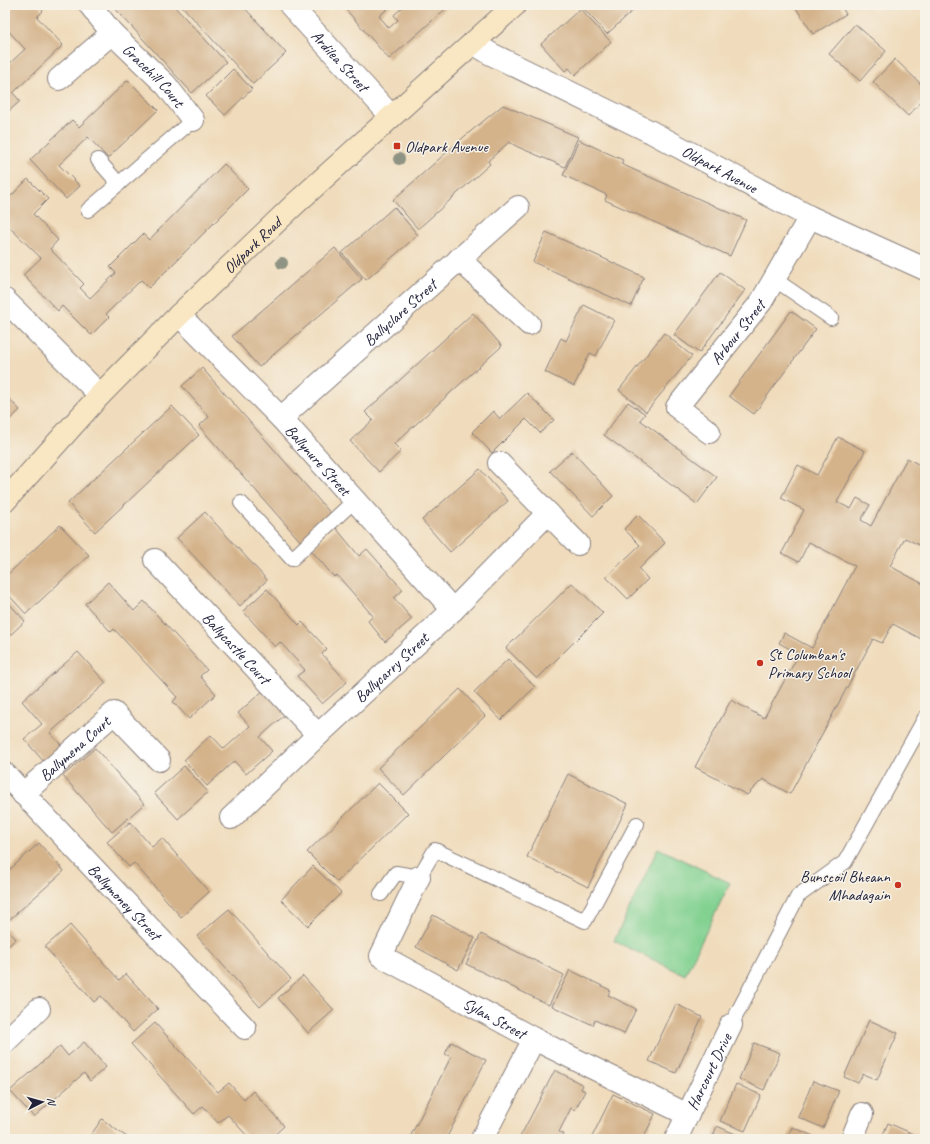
<svg xmlns="http://www.w3.org/2000/svg" width="930" height="1144" font-family="Caveat,sans-serif">
<style>
.green{fill:#82d191;stroke:#527a66}
.building{fill:#d4b38b}
.lines{fill:none;stroke-linecap:round;stroke-linejoin:round}
.service-casing{stroke:#897f7c;stroke-width:16}
.minor-casing{stroke:#897f7c;stroke-width:24}
.secondary-casing{stroke:#897f7c;stroke-width:24}
.service{stroke:#fff;stroke-width:14}
.minor{stroke:#fff;stroke-width:22}
.secondary{stroke:#f9e7c3;stroke-width:22}
.tree{fill:#8f9383}
.poi-dot{fill:#c8321e;stroke:#f7f3e8;stroke-width:1.5}
.labels{text-anchor:middle;stroke-width:3;stroke-linejoin:round;paint-order:stroke}
.street-label{font-size:16px;fill:#22223b;stroke:#f7f3e8}
.poi-label{font-size:16px;fill:#22223b;stroke:#f7f3e8;text-anchor:start}
</style>
<rect width="100%" height="100%" fill="#f7f3e8"/>
<filter id="ink" filterUnits="userSpaceOnUse"><feTurbulence type="fractalNoise" baseFrequency=".025" numOctaves="2"/><feDisplacementMap in="SourceGraphic" scale="8" xChannelSelector="R" yChannelSelector="G"/><feConvolveMatrix kernelMatrix="1 2 1 2 8 2 1 2 1" color-interpolation-filters="sRGB"/></filter>
<filter id="wash" filterUnits="userSpaceOnUse"><feTurbulence type="fractalNoise" baseFrequency=".012" numOctaves="4" result="noise"/><feDisplacementMap in="SourceGraphic" scale="16" xChannelSelector="R" yChannelSelector="G"/><feGaussianBlur stdDeviation="0.9" result="paint"/><feColorMatrix in="noise" values="0 0 0 0 0 0 0 0 0 0 0 0 0 0 0 0 0 1.4 0 .05"/><feComposite in="paint" operator="in"/></filter>
<g filter="url(#wash)">
<rect width="100%" height="100%" fill="#f0dcbc"/>
<path class="green" d="M658 848 730 883 685 975 614 941Z"/>
<g id="blocks">
<path class="building" d="M8 5H38L43 11 37 17 63 45 13 93 20 101 7 113 5 111V68L25 49 5 27V8Z
M112 5H173L226 62 192 93Z
M181 5H242L286 53 253 84Z
M342 5H390L391 6 379 16 389 28 398 20 394 15 405 5H450L389 59Z
M582 5H639L607 34 581 6Z
M654 5H663L658 9Z
M794 5H840L846 14 813 34Z
M580 9 611 42 575 75 569 68 565 71 541 44Z
M855 24 886 51 860 81 829 54Z
M895 59 925 88V98L908 116 873 82Z
M233 69 252 89 225 115 206 96Z
M128 80 158 110 108 158 88 137 59 165 80 186 66 199 30 160 72 120 79 127Z
M503 105 578 137 565 167 518 147 509 142 488 161 490 164 418 229 393 200 465 136Z
M579 140 623 160 621 164 746 220 730 256 605 200 607 195 563 175Z
M224 164 248 189 149 288 141 280 106 314 109 317 91 335 62 306 58 311 23 275 41 258 5 223V202L28 179 48 199 33 214 58 240 50 249 84 284 80 288 90 298 116 273 110 267 143 234 149 240Z
M394 207 418 235 366 280 342 253Z
M546 232 644 277 631 306 533 262Z
M335 248 362 279 259 367 232 336Z
M720 272 745 290 699 353 674 335Z
M584 305 614 320 596 356 590 353 574 386 545 372 561 338 566 341Z
M791 311 816 329 754 414 729 396Z
M473 313 502 346 394 444 401 451 379 472 350 441 373 420 365 412Z
M664 333 692 356 646 412 619 390Z
M202 368 333 516 302 543 199 426 209 417 182 386Z
M527 393 554 420 540 433 526 419 492 453 472 432 493 411 500 419Z
M5 395 20 410 5 424Z
M628 402 645 414 640 420 717 477 697 504 604 435Z
M172 406 199 435 95 532 68 503Z
M838 437 865 451 837 502 851 509 857 498 870 505 861 520 871 526 907 458 925 468V538L921 546 905 538 890 566 925 585V641L893 624 882 643 873 639 790 794 763 779 747 795 695 767 731 700 764 718 799 654 779 643 784 633 812 648 855 566 809 542 799 562 782 553 804 510 781 498 798 465 817 475Z
M572 451 613 496 593 516 550 471Z
M480 469 508 501 450 552 422 520Z
M205 512 267 580 240 606 177 538Z
M638 515 665 543 639 569 648 579 628 599 606 577 640 545 624 529Z
M60 525 89 555 26 614 5 591V577Z
M336 528 359 556 367 549 403 590 394 598 412 619 385 642 368 621 373 616 337 575 334 577 311 550Z
M108 582 134 611 144 601 207 670 200 676 216 694 189 719 173 702 177 697 114 629 111 632 85 604Z
M572 583 603 613 537 679 506 648Z
M267 589 299 625 302 622 327 649 322 654 347 682 322 704 297 676 305 670 280 642 275 647 243 611Z
M5 599 25 621 5 640Z
M78 652 106 683 50 733 63 747 45 763 24 739 42 724 22 701Z
M508 659 535 687 501 720 474 692Z
M265 689 287 713 260 737 272 751 246 774 234 761 207 786 184 760 211 735 224 749 250 726 238 713Z
M460 689 485 716 404 795 378 768Z
M95 748 144 804 112 832 63 776Z
M184 766 208 792 178 819 154 793Z
M568 774 628 804 588 887 527 857Z
M378 783 408 813 337 882 307 852Z
M130 822 152 847 162 838 209 892 181 917 134 863 129 867 107 842Z
M39 843 64 871 8 921 5 918V874Z
M313 866 341 893 308 926 281 900Z
M229 909 291 979 260 1007 197 936Z
M433 915 475 938 458 970 416 947Z
M70 925 119 980 126 974 158 1009 133 1032 101 996 94 1002 45 947Z
M5 927 16 939 5 949Z
M481 934 564 975 549 1005 466 964Z
M570 970 610 990 608 995 636 1009 624 1034 595 1020 593 1025 552 1006Z
M303 976 334 1010 308 1033 278 998Z
M676 1004 702 1017 676 1073 649 1061Z
M869 1020 898 1033 877 1080 863 1074 858 1083 844 1077Z
M155 1023 218 1092 229 1083 244 1100 253 1091 284 1126 270 1139H250L228 1115 218 1123 203 1106 194 1114 131 1044Z
M84 1042 106 1067 90 1081 84 1073 34 1117 10 1091 60 1046 68 1056Z
M451 1042 486 1060 446 1139H409L451 1057 445 1054Z
M754 1043 780 1053 764 1090 739 1079Z
M555 1070 583 1085 581 1089 585 1091 575 1110 571 1108 559 1132 564 1134 561 1139H519Z
M813 1081 839 1091 823 1128 798 1117Z
M736 1084 761 1095 745 1131 720 1121Z
M613 1094 655 1114 643 1139H591Z
M102 1119 118 1131 130 1139H88Z
M888 1123 918 1136 916 1139H881Z
M717 1126 742 1137V1139H712Z
M792 1127 818 1138 817 1139H787Z"/>
</g>
</g>
<g filter="url(#ink)">
<use href="#blocks" fill-opacity="0" stroke="#897f7c" stroke-width="1"/>
<g class="lines">
<g class="service-casing">
<path id="service" d="M98 160 119 184
M88 210 193 120
M774 279 831 318
M241 503 292 559 355 500
M381 894 396 873 419 877 435 850 585 921 637 824
M731 1025 798 896 845 862 925 718"/>
</g>
<g class="minor-casing">
<g id="minor">
<path id="s1" d="M90 5 112 33 166 85 193 120"/>
<path id="s2" d="M290 5 391 116"/>
<path id="s3" d="M473 43 491 54 651 132 810 217 925 269"/>
<path d="M59 79 112 33"/>
<path d="M459 259 529 324"/>
<path d="M5 300 100 395"/>
<path id="s4" d="M179 315 281 418 453 610"/>
<path id="s5" d="M281 418 518 207"/>
<path id="s6" d="M709 432 677 407 761 302 810 217"/>
<path d="M499 463 578 544"/>
<path id="s7" d="M155 560 318 735"/>
<path id="s8" d="M5 774 162 941 245 1028"/>
<path id="s9" d="M23 794 114 713 159 760"/>
<path id="s10" d="M231 818 318 735 453 610 548 513"/>
<path id="s11" d="M419 877 381 956 534 1039 688 1115"/>
<path d="M5 1042 39 1009"/>
<path d="M482 1139 534 1039"/>
<path id="s12" d="M676 1139 731 1025"/>
<path d="M852 1139 862 1114"/>
</g>
</g>
<g class="secondary-casing">
<g id="secondary">
<path id="s13" d="M5 501 100 395 179 315 295 204 515 5"/>
</g>
</g>
<use href="#service" class="service"/>
<use href="#minor" class="minor"/>
<use href="#secondary" class="secondary"/>
</g>
<g class="tree">
<circle cx="399" cy="159" r="6"/>
<circle cx="282" cy="263" r="6"/>
</g>
</g>
<g class="poi-dot">
<rect x="393" y="142" width="8" height="8" rx="2"/>
<circle cx="760" cy="663" r="4"/>
<circle cx="898" cy="885" r="4"/>
</g>
<g class="labels">
<g class="street-label">
<text dy="6" stroke="none"><textPath href="#s2" startOffset="75">Ardilea Street</textPath></text>
<text dy="6" stroke="none"><textPath href="#s1" startOffset="95">Gracehill Court</textPath></text>
<text dy="6" stroke="none"><textPath href="#s3" startOffset="277">Oldpark Avenue</textPath></text>
<text dy="6" stroke="none"><textPath href="#s13" startOffset="356">Oldpark Road</textPath></text>
<text dy="6" stroke="none"><textPath href="#s5" startOffset="159">Ballyclare Street</textPath></text>
<text dy="6" stroke="none"><textPath href="#s6" startOffset="137">Arbour Street</textPath></text>
<text dy="6" stroke="none"><textPath href="#s4" startOffset="201">Ballynure Street</textPath></text>
<text dy="6" stroke="none"><textPath href="#s7" startOffset="120">Ballycastle Court</textPath></text>
<text dy="6" stroke="none"><textPath href="#s10" startOffset="220">Ballycarry Street</textPath></text>
<text dy="6" stroke="none"><textPath href="#s9" startOffset="69">Ballymena Court</textPath></text>
<text dy="6" stroke="none"><textPath href="#s8" startOffset="175">Ballymoney Street</textPath></text>
<text dy="6" stroke="none"><textPath href="#s11" startOffset="217">Sylan Street</textPath></text>
<text dy="6" stroke="none"><textPath href="#s12" startOffset="75">Harcourt Drive</textPath></text>
</g>
<g class="poi-label">
<text x="405" y="152">Oldpark Avenue</text>
<text x="768" y="660">St Columban's<tspan x="768" dy="18">Primary School</tspan></text>
<text x="890" y="882" text-anchor="end">Bunscoil Bheann<tspan x="890" dy="18">Mhadagain</tspan></text>
</g>
</g>
<rect width="930" height="1144" fill="none" stroke="#f7f3e8" stroke-width="20"/>
<g transform="translate(42 1102) rotate(84)" stroke="#f7f3e8" stroke-width="3" paint-order="stroke">
<path d="M0-3L7 15L0 10L-7 15Z" fill="#22223b"/>
<text y="-6" font-size="11" font-weight="bold" text-anchor="middle" fill="#22223b">N</text>
</g>
</svg>
